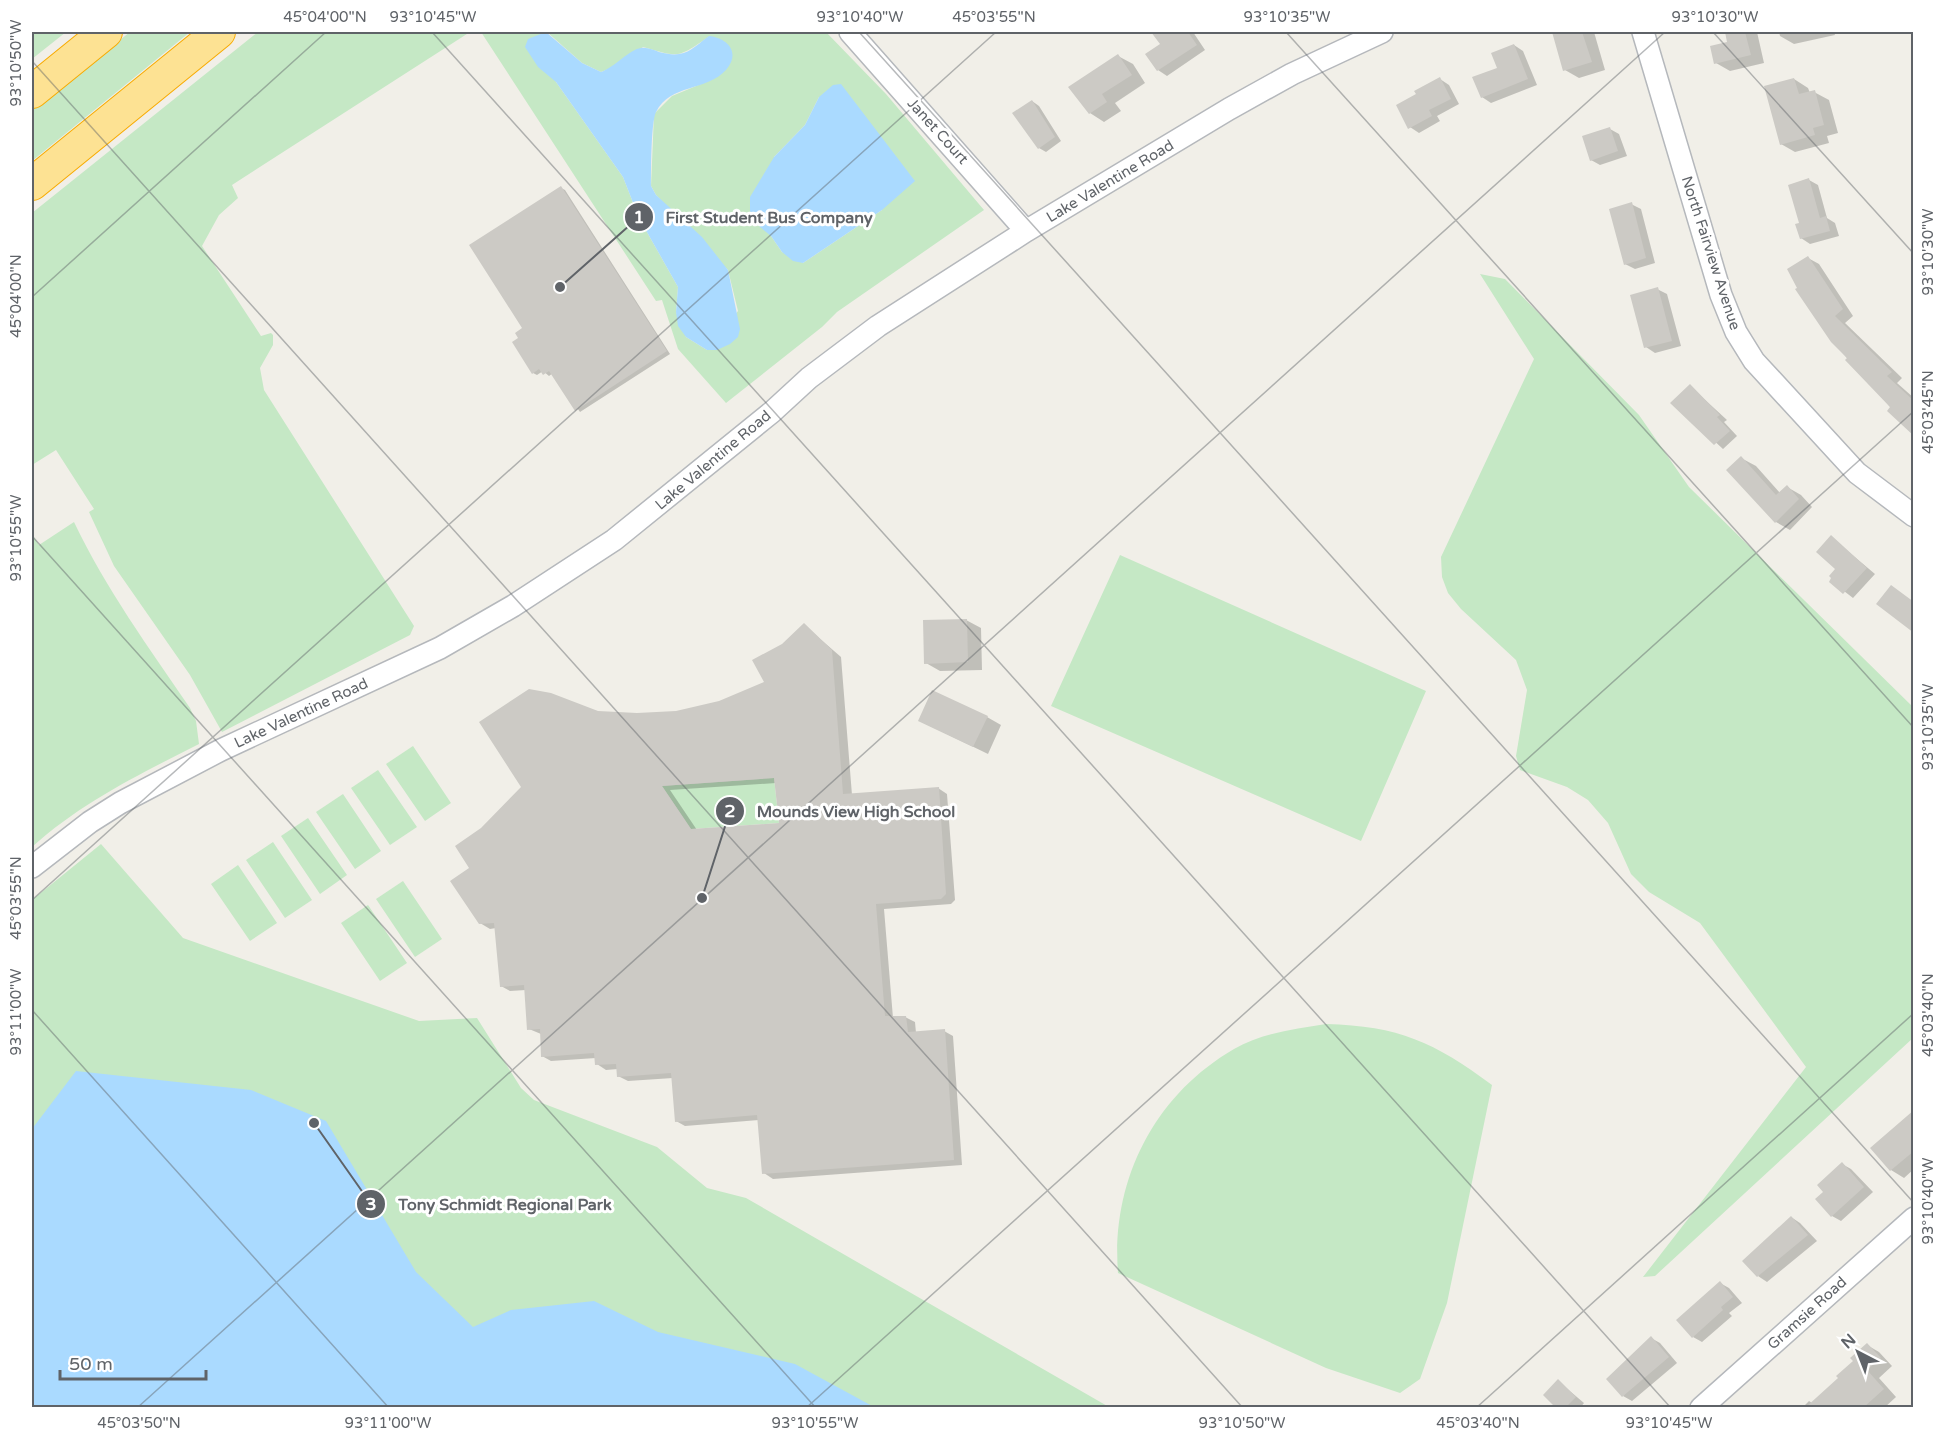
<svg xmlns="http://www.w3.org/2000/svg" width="1945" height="1439" font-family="'Varela Round',sans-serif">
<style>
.green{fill:#c5e8c5;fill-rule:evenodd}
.water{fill:#aadaff}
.shadow{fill:#0003;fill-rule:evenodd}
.building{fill:#cccac5;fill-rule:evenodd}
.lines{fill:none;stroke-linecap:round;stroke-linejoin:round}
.minor-casing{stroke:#b5b8bc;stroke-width:24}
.highway-casing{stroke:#f9ab00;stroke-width:34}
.minor{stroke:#fff;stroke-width:21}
.highway{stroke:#fde293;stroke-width:32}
.ticks{fill:none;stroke:#5f6368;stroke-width:1.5;stroke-opacity:0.45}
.labels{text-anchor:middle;stroke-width:6;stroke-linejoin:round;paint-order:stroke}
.street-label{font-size:15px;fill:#5f6368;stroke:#fff}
.leader{fill:none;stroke:#5f6368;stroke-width:2}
.callout-dot{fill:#5f6368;stroke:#fff;stroke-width:2}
.mark-label{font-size:18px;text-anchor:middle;font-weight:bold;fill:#fff}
.callout-label{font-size:16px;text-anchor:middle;font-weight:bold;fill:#5f6368;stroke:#fff;stroke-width:6;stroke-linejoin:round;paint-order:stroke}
.neatline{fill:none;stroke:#5f6368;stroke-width:2}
.ticks-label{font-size:15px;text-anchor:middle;fill:#5f6368}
</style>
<rect width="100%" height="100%" fill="#f1efe8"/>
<path class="green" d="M32 32H66L32 59Z
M130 32H190L32 161V110Z
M258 32H470L232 185 238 198 219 215 202 246 261 336 271 333 273 335V345L260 368 264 390 414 626 410 635 222 732 190 675 114 566 89 512 94 509 56 450 32 465V213Z
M481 32H826L886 94 984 210 837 312 822 327 726 403 678 349 662 300 656 301ZM547 32 582 63 601 72 614 67 643 47C681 58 677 58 710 36L713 79 672 96 654 114 651 186 656 195 728 270 738 311 707 350 686 337 676 312 678 287 639 218 623 177 556 82ZM819 97 882 210 803 263 782 252 771 236 774 157 805 125Z
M1480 274 1505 279 1639 415 1689 487 1913 707V1038L1655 1276 1643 1277 1806 1067 1700 923 1649 892 1631 874 1608 823 1588 800 1567 787 1520 770 1516 756 1527 690 1516 660 1461 609 1448 593 1442 577 1441 557 1534 359Z
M74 522C106 589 149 648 190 708L196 721 199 744C140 774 82 802 32 847V534L39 545Z
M1120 555 1426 691 1361 841 1051 706Z
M413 746 451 803 425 821 386 764Z
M378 770 417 827 390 845 351 788Z
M774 778 779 823 691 829 662 786Z
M343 794 381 851 355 869 316 812Z
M308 818 347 875 320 894 281 836Z
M273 842 312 900 285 918 246 860Z
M101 844 183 938 419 1021 477 1018 521 1088 534 1100 657 1147 707 1188 746 1198 1109 1407H32V900Z
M238 865 277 923 250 941 211 884Z
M403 881 442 939 415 957 376 899Z
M368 905 407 963 380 981 341 923Z
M1326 1024C1399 1026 1434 1042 1492 1085L1447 1303 1420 1379 1400 1393 1326 1368 1118 1273C1111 1182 1153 1096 1234 1049 1262 1033 1295 1029 1326 1024Z"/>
<path class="water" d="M546 32 582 63 601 72C615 67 630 49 641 48 647 47 654 50 659 52 685 59 690 50 709 36 728 38 741 53 726 70 707 91 670 84 656 112 651 122 651 172 651 186L656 195 702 237 728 270 740 329 738 337 730 344 717 350H707L686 337 678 326 676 312 678 287 639 218 623 177 556 82 538 67 525 47 528 39Z
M841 84 915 181 882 210 803 263 793 261 782 252 771 236 760 227 750 211V197L774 157 805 125 819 97 833 85Z
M76 1071 251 1090 326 1121 416 1272 473 1327 511 1310 594 1301 658 1332 795 1364 874 1407H32V1129Z"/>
<path class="shadow" d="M1153 32H1193L1205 50 1167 76 1158 70 1162 45Z
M1553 32H1594L1605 70 1579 78 1565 70Z
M1726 32H1757L1764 63 1730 71 1716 63 1729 43Z
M1779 32H1834L1835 35 1794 44 1780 36Z
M1514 45 1523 51 1537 85 1491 103 1482 97Z
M1118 56 1133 64 1145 83 1115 103 1121 111 1104 122 1090 113Z
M1440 79 1449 85 1459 104 1437 116 1440 121 1419 133 1410 127Z
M1794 79 1808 88 1810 93 1814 92 1829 100 1838 133 1827 136 1829 143 1795 152 1781 144Z
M1032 101 1039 106 1061 141 1046 152 1039 148Z
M1610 129 1619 134 1627 156 1600 165 1591 160Z
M1809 180 1818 185 1827 218 1835 223 1839 236 1810 244 1801 238Z
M561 188 565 190 670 354 580 412 553 373 549 376 543 371 537 375 533 373 520 339Z
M1631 204 1641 209 1655 263 1635 269 1625 264Z
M1808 258 1819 264 1853 316 1845 323 1902 378 1897 383 1914 398V434L1832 341Z
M1657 289 1667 294 1681 346 1655 353 1646 347Z
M1690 386 1727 420 1724 422 1737 436 1723 449 1673 403Z
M1741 458 1756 466 1780 493 1787 487 1801 495 1812 507 1790 530 1776 522Z
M1831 537 1875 574 1853 598 1831 581 1837 569Z
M966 620 981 628 982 670 940 671 926 663Z
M804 625 841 657 852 795 938 788 947 794 955 900 951 904 884 909 893 1018 905 1017 915 1022 916 1033 944 1031 953 1036 962 1165 773 1179 764 1173 759 1120 685 1126 676 1121 673 1078 628 1081 618 1076V1069L606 1070 597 1064 596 1058 551 1061 542 1056 541 1034 529 1029 526 990 510 991 501 986 496 928 490 929 480 923 482 829 597 713 637 715 677 712 720 702 766 683 783 645ZM776 783 780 825 697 830 670 790Z
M987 717 1001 725 988 754 920 721Z
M1914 1112V1169L1904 1178 1891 1170 1872 1148Z
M1842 1164 1851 1169 1873 1192 1841 1221 1832 1216 1825 1192Z
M1791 1217 1800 1223 1817 1241 1767 1282 1758 1276Z
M1720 1283 1729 1288 1742 1303 1729 1313 1732 1316 1702 1342 1693 1337Z
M1651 1338 1660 1343 1677 1363 1632 1401 1623 1396Z
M1867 1345 1879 1352 1892 1366 1879 1378 1896 1397 1884 1408H1802L1809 1401 1812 1403 1840 1378Z
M1558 1381 1584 1403 1580 1408H1557L1545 1395Z"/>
<path class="building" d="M1151 32H1188L1197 45 1157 71 1145 54 1160 44Z
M1552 32H1582L1592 62 1563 71Z
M1725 32H1745L1751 55 1714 64 1710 46 1727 42Z
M1514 44 1528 79 1481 98 1472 77 1497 68 1491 53Z
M1118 54 1132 75 1102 94 1107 102 1089 114 1068 87Z
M1440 77 1451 99 1429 110 1432 116 1408 129 1396 105 1416 94 1414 91Z
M1794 78 1799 94 1815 90 1824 125 1813 128 1815 135 1780 145 1764 86Z
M1032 100 1055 137 1038 149 1012 113Z
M1610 127 1618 151 1590 161 1582 136Z
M1809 178 1820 218 1826 216 1830 231 1800 239 1795 224 1799 223 1788 185Z
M561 186 667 351 575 411 549 371 543 375 539 369 532 374 512 342 518 338 515 333 522 328 469 245Z
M1632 202 1646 258 1624 265 1609 209Z
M1808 256 1843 309 1835 316 1892 372 1887 376 1914 401V436L1887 411 1890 407 1845 360 1847 358 1831 342 1795 289 1797 288 1787 269Z
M1658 287 1672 341 1644 348 1630 295Z
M1690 384 1720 415 1717 417 1730 431 1714 445 1670 403Z
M1741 456 1776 495 1787 485 1799 499 1775 523 1726 470Z
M1831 535 1867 568 1843 594 1829 582 1831 578 1829 576 1835 569 1816 552Z
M1891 585 1914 602V633L1876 604Z
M967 619 968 662 924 664 923 620Z
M804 623 832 650 843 794 939 787 946 894 941 899 876 904 885 1016H906L908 1032 945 1029 954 1160 762 1174 757 1115 675 1122 671 1073 617 1077 616 1064 595 1065 594 1053 541 1057 540 1029 527 1030 524 985 500 987 494 923 479 924 450 881 469 868 455 846 481 828 521 787 479 722 529 689 551 693 598 711 637 713 676 711 719 701 764 682 752 660 782 644ZM774 778 779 823 691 829 662 786Z
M932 690 988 716 973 747 918 721Z
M1914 1110V1151L1890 1171 1870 1148Z
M1842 1162 1864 1187 1831 1217 1815 1199 1823 1192 1817 1185Z
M1791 1216 1808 1235 1757 1277 1742 1261Z
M1720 1281 1733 1297 1721 1307 1723 1310 1692 1338 1676 1320Z
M1651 1336 1669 1357 1622 1397 1606 1379Z
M1867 1343 1881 1358 1867 1370 1884 1389 1864 1407H1806L1838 1378 1836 1376 1853 1361 1850 1358Z
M1558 1379 1576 1397 1566 1407H1555L1543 1395Z"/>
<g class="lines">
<g class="minor-casing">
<path id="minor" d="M850 32 1026 231
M1643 32 1721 295 1736 332 1754 361 1857 473 1914 516
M32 867 90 822 120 803 221 750 440 648 513 606 614 540 772 412 809 378 878 326 1026 231 1229 109 1292 74 1382 32
M1701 1408 1914 1218"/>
</g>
<g class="highway-casing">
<path id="highway" d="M32 92 106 32
M32 184 219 32"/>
</g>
<use href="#minor" class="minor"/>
<use href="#highway" class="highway"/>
</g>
<path class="ticks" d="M432 32 1671 1408M859 32 1914 1203M1286 32 1914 728M1713 32 1914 254M32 61 1243 1408M32 297 326 32M32 536 816 1408M32 900 996 32M32 1010 389 1408M137 1408 1665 32M806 1408 1914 411M1476 1408 1914 1013"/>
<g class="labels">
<g class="street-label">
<text transform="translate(938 131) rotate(48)" y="5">Janet Court</text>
<text transform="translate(1110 181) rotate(-31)" y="5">Lake Valentine Road</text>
<text transform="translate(1711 253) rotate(72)" y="5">North Fairview Avenue</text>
<text transform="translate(713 460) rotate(-40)" y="5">Lake Valentine Road</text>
<text transform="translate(301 713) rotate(-25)" y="5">Lake Valentine Road</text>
<text transform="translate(1807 1313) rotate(-42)" y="5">Gramsie Road</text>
</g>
</g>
<path class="leader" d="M560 287L639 217M702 898L730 811M314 1123L371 1204"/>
<g class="callout-dot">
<circle cx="560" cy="287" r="6"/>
<circle cx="702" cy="898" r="6"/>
<circle cx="314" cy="1123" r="6"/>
<circle cx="639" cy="217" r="15"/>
<circle cx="730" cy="811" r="15"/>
<circle cx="371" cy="1204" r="15"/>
</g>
<g class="mark-label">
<text x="639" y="223">1</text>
<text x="730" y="817">2</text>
<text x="371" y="1210">3</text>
</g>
<g class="callout-label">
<text x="769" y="223">First Student Bus Company</text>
<text x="856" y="817">Mounds View High School</text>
<text x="505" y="1210">Tony Schmidt Regional Park</text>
</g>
<rect width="1945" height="1439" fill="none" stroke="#ffffff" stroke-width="66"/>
<g transform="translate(1858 1352) rotate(318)" stroke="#ffffff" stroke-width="4.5" paint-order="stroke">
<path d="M0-4.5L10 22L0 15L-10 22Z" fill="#5f6368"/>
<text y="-9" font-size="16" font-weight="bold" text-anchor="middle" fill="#5f6368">N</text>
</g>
<path d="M60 1370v9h146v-9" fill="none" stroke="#5f6368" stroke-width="3"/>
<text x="69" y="1370" font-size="18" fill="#5f6368" stroke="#ffffff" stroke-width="4.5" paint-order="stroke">50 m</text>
<rect x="33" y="33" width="1879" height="1373" class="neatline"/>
<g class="ticks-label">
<text x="325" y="22">45°04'00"N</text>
<text x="433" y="22">93°10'45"W</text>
<text x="860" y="22">93°10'40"W</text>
<text x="994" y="22">45°03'55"N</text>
<text x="1287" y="22">93°10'35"W</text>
<text x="1715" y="22">93°10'30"W</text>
<text transform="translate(16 63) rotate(-90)" y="5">93°10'50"W</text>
<text transform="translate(1928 252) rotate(-90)" y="5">93°10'30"W</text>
<text transform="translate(16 296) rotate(-90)" y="5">45°04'00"N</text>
<text transform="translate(1928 412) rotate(-90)" y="5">45°03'45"N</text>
<text transform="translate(16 538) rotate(-90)" y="5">93°10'55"W</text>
<text transform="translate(1928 727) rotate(-90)" y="5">93°10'35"W</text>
<text transform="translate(16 898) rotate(-90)" y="5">45°03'55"N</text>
<text transform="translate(16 1012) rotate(-90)" y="5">93°11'00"W</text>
<text transform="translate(1928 1015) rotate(-90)" y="5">45°03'40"N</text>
<text transform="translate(1928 1201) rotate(-90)" y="5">93°10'40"W</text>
<text x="139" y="1428">45°03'50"N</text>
<text x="388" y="1428">93°11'00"W</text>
<text x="815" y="1428">93°10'55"W</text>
<text x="1242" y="1428">93°10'50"W</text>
<text x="1478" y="1428">45°03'40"N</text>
<text x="1669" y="1428">93°10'45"W</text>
</g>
</svg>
